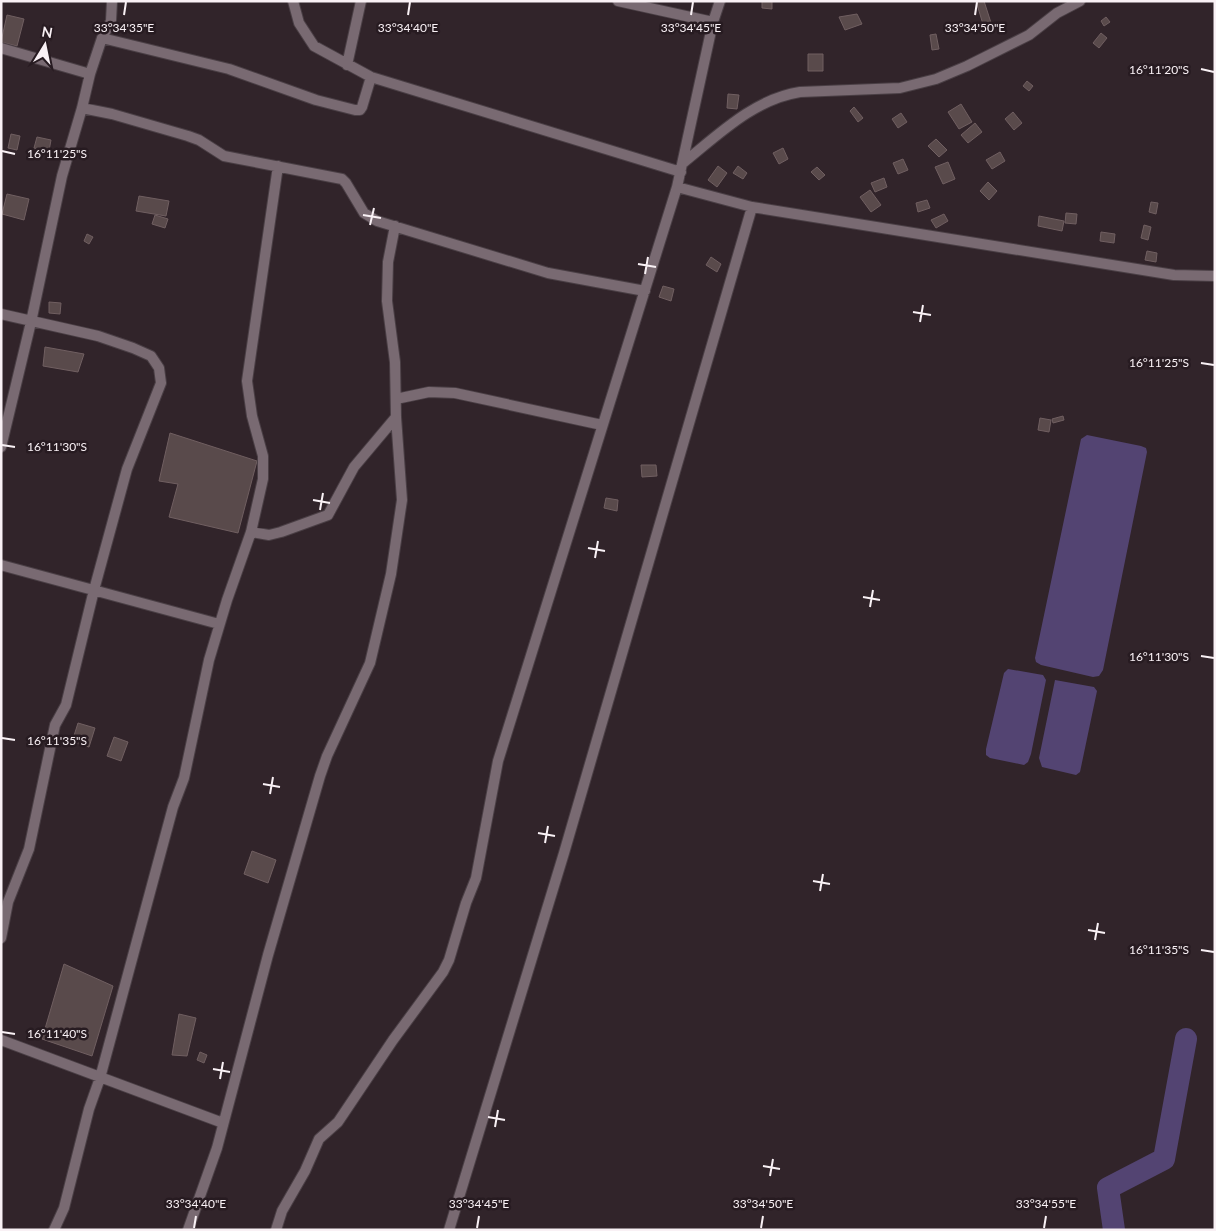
<svg xmlns="http://www.w3.org/2000/svg" width="1216" height="1231" font-family="Lato,sans-serif">
<style>
.water{fill:#534472}
.lines{fill:none;stroke-linecap:round;stroke-linejoin:round}
.river{stroke:#534472;stroke-width:22}
.building{fill:#594a4b;stroke:#705f61}
.street-casing{stroke:#4a3f45;stroke-width:12}
.street{stroke:#796a72;stroke-width:10}
.ticks{fill:none;stroke:#f9f1f5;stroke-width:2}
.ticks-label{font-size:12px;text-anchor:middle;fill:#f9f1f5;stroke:#271b21;stroke-width:5;stroke-linejoin:round;paint-order:stroke}
</style>
<rect width="100%" height="100%" fill="#31242a"/>
<path class="water" d="M1087 435 1141 446 1146 448 1147 452 1103 670 1099 676 1093 677 1041 665 1036 662 1035 658 1081 439Z
M1008 669 1043 675 1046 680 1031 754 1028 762 1024 765 990 758 986 755V749L1004 673Z
M1055 680 1094 687 1097 691 1080 772 1076 775 1042 767 1039 758Z"/>
<g class="lines">
<path class="river" d="M1114 1230 1108 1188 1164 1159 1186 1039"/>
</g>
<path class="building" d="M762 1H772V9L762 8Z
M976 1H984L993 29 985 31Z
M857 14 862 24 845 30 839 17Z
M7 15 24 19 17 46 1 42Z
M1106 17 1110 22 1104 26 1101 21Z
M1101 33 1107 38 1099 48 1093 43Z
M936 34 939 49 932 50 930 35Z
M808 54H823V71H808Z
M1027 81 1033 86 1029 91 1023 86Z
M728 94 739 95 737 109 727 108Z
M961 104 972 122 959 129 948 112Z
M854 107 863 118 858 122 850 111Z
M1013 112 1022 123 1014 130 1005 119Z
M901 113 907 122 898 128 892 119Z
M975 123 982 132 968 143 961 135Z
M11 134 20 136 17 150 8 148Z
M37 137 51 140 49 151 34 148Z
M936 139 947 150 939 157 928 146Z
M783 148 788 159 779 164 773 153Z
M1000 152 1005 161 992 169 986 160Z
M903 159 908 170 898 174 893 163Z
M948 162 955 179 943 184 935 167Z
M718 166 727 173 717 187 708 180Z
M738 166 747 173 743 179 733 173Z
M817 167 825 175 819 180 811 172Z
M884 178 887 187 875 192 871 183Z
M988 182 997 191 989 200 980 191Z
M870 190 881 205 871 212 860 197Z
M7 194 29 199 24 220 2 214Z
M139 196 169 201 166 216 136 211Z
M927 200 930 208 918 212 916 203Z
M1151 202 1158 203 1156 214 1149 212Z
M1066 213 1077 214 1076 224 1065 223Z
M944 214 948 221 936 228 931 220Z
M155 215 168 219 165 228 152 224Z
M1039 216 1064 221 1062 231 1038 226Z
M1144 225 1151 227 1148 240 1141 238Z
M1101 232 1115 234 1114 243 1100 241Z
M87 234 93 237 89 244 84 241Z
M1147 251 1157 253 1156 262 1145 260Z
M711 257 721 264 717 272 706 265Z
M663 286 674 289 671 301 659 297Z
M49 302 61 303 60 314 49 313Z
M45 347 84 354 78 372 43 366Z
M1063 416 1064 420 1053 423 1052 419Z
M1040 418 1051 420 1049 432 1038 430Z
M170 433 257 461 238 533 169 517 178 484 159 481Z
M641 465H656L657 476 642 477Z
M606 498 618 500 617 511 604 508Z
M78 723 95 728 89 747 72 742Z
M114 737 128 742 121 761 107 756Z
M252 851 276 860 268 883 244 874Z
M64 964 113 986 92 1056 42 1039Z
M179 1014 196 1018 187 1056 172 1055Z
M200 1052 207 1055 204 1063 197 1060Z"/>
<g class="lines">
<g class="street-casing">
<path id="street" d="M293 1 299 23 314 46 371 77 681 172
M618 1 713 22
M102 38 229 69 316 100 355 110H360L362 107 371 77
M1 48 90 74
M347 65 361 1
M82 108 112 114 188 136 199 140 224 156 342 179 346 183 364 213 377 221 548 273 645 291
M683 163C718 135 754 99 800 92L900 88 936 79 967 66 1029 35 1057 13 1080 1
M677 187 752 207 1174 275 1215 276
M1 314 98 336 133 348 151 356 159 368 161 383 127 469 94 590 66 705 55 725 29 849 8 902 1 938
M396 399 429 392 455 393 602 425
M1 447 31 322 62 176 82 108 90 74 102 38 111 21 112 1
M251 532 269 535 281 532 328 515 354 467 396 417
M1 565 219 624
M1 1040 223 1123
M54 1230 64 1208 89 1109 100 1078 173 807 184 778 209 660 227 600 251 532 263 479V456L252 416 247 381 278 166
M188 1230 217 1148 268 955 320 776 327 756 370 663 391 574 402 500 396 417 395 362 387 301 388 262 395 226
M276 1230 282 1211 305 1171 319 1139 338 1122 393 1040 443 972 449 960 466 903 476 878 498 761 677 187 713 22 720 1
M449 1230 564 853 752 207"/>
</g>
<use href="#street" class="street"/>
</g>
<path class="ticks" d="M124 15 126 2M408 15 410 2M691 15 693 2M975 15 977 2M1201 69 1214 72M2 151 15 154M363 215 381 218M370 225 374 208M638 264 656 267M645 274 648 257M913 312 931 315M920 322 923 305M1201 363 1214 365M2 445 15 447M313 500 330 503M320 510 323 493M588 548 605 551M595 558 598 541M863 597 880 600M870 607 873 590M1201 656 1214 658M2 738 15 740M263 784 280 787M270 794 273 777M538 833 555 836M545 843 548 826M813 881 830 884M820 891 823 874M1088 930 1105 933M1095 940 1098 923M1201 950 1214 952M2 1032 15 1034M213 1069 230 1072M220 1079 223 1062M488 1117 505 1120M495 1127 498 1110M763 1166 780 1169M770 1176 773 1159M194 1228 196 1216M477 1228 479 1216M761 1228 763 1216M1044 1228 1046 1216"/>
<g class="ticks-label">
<text x="124" y="32">33°34'35"E</text>
<text x="408" y="32">33°34'40"E</text>
<text x="691" y="32">33°34'45"E</text>
<text x="975" y="32">33°34'50"E</text>
<text x="1159" y="74">16°11'20"S</text>
<text x="57" y="158">16°11'25"S</text>
<text x="1159" y="367">16°11'25"S</text>
<text x="57" y="451">16°11'30"S</text>
<text x="1159" y="661">16°11'30"S</text>
<text x="57" y="745">16°11'35"S</text>
<text x="1159" y="954">16°11'35"S</text>
<text x="57" y="1038">16°11'40"S</text>
<text x="196" y="1208">33°34'40"E</text>
<text x="479" y="1208">33°34'45"E</text>
<text x="763" y="1208">33°34'50"E</text>
<text x="1046" y="1208">33°34'55"E</text>
</g>
<rect width="1216" height="1231" fill="none" stroke="#f9f1f5" stroke-width="5"/>
<g transform="translate(45 45) rotate(10)" stroke="#271b21" stroke-width="4" paint-order="stroke">
<path d="M0-4L9 19L0 12L-9 19Z" fill="#f9f1f5"/>
<text y="-8" font-size="14" font-weight="bold" text-anchor="middle" fill="#f9f1f5">N</text>
</g>
</svg>
